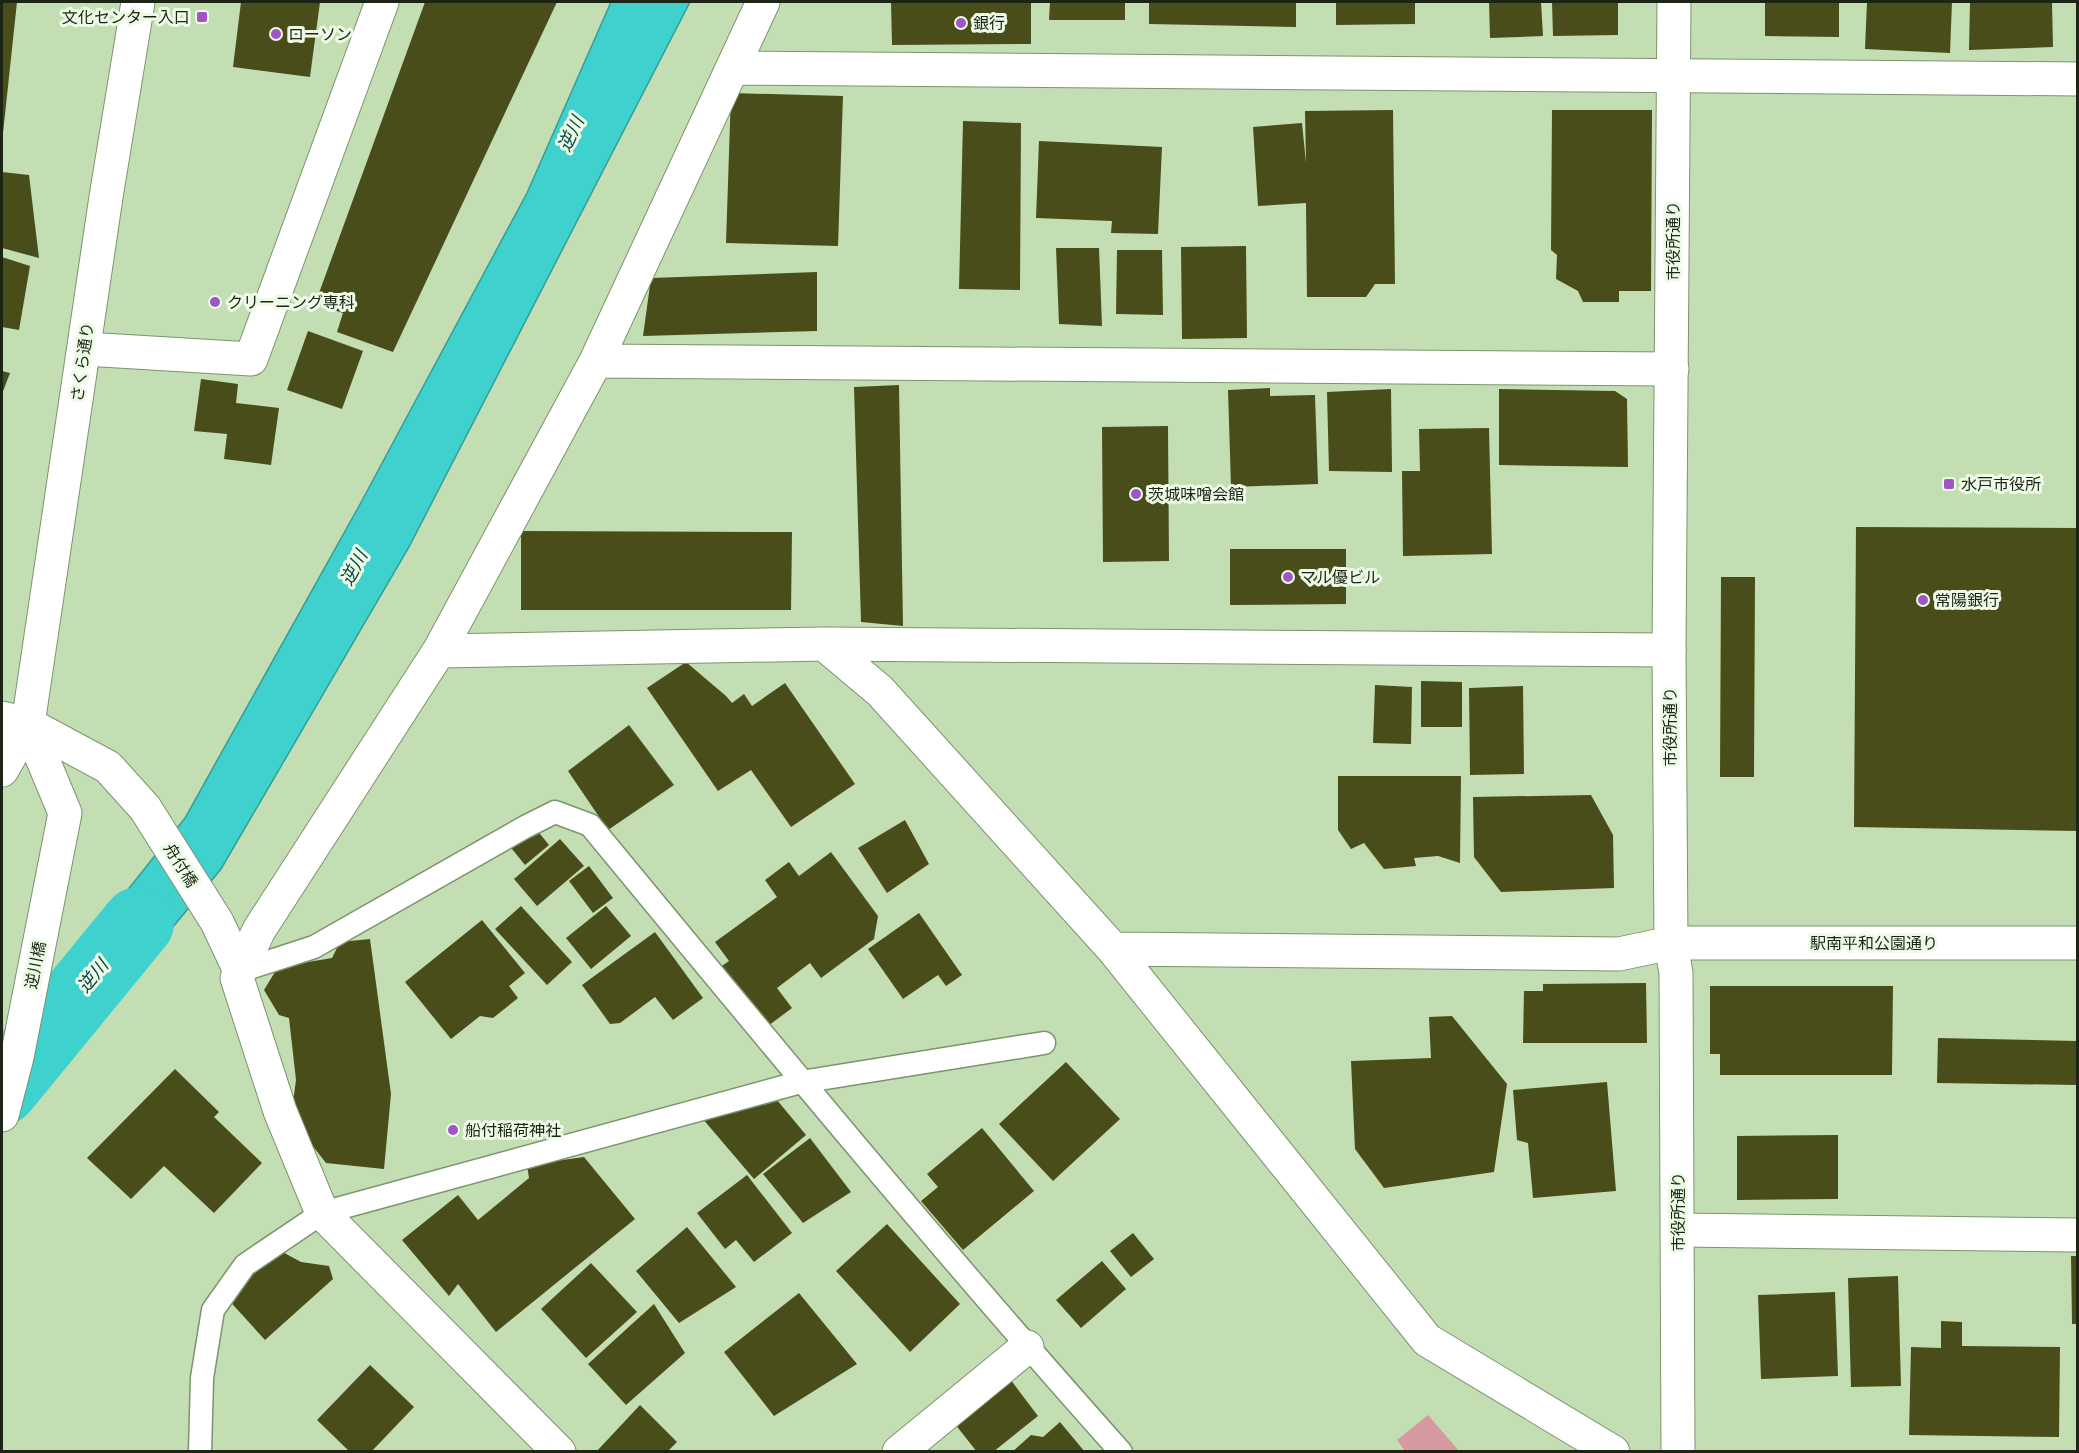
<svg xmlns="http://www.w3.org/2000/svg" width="2079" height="1453" font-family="Merriweather,'Noto Sans JP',serif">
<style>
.green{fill:#d6999f}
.water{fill:#3fd1ce;stroke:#349d96;stroke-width:1.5}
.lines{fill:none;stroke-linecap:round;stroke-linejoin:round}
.river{stroke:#3fd1ce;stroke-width:72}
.building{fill:#494d1a}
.service-casing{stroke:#7c946d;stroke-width:25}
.minor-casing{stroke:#7c946d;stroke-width:35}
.tertiary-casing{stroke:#7c946d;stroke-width:35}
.service{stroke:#fff;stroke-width:22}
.minor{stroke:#fff;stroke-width:33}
.tertiary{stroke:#fff;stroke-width:33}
.poi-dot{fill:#a054c6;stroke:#edfae5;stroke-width:2}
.labels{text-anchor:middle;stroke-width:6;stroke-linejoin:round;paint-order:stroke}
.poi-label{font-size:16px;fill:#1b2415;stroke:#edfae5;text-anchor:start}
.street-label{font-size:16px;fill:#1b2415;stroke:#edfae5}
.water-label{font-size:18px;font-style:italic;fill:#004342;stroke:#edfae5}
</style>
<rect width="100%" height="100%" fill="#c4deb4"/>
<path class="green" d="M1428 1415 1459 1451H1405L1397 1440Z"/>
<path class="water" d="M611 2H690L409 547 221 869 64 1058 87 941 185 818 358 508 527 193Z"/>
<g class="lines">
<path class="river" d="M2 1089 138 923"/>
</g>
<path class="building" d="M2 2H17L3 133H2Z
M241 2H320L310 77 233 67Z
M425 2H557L393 352 337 332 343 313 315 304Z
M891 2H1031V44L892 45Z
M1050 2H1125V20H1049Z
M1149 2H1296V27L1149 24Z
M1336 2H1415V24L1336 25Z
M1489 2H1541L1543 36 1490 38Z
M1552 2H1618V35L1553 36Z
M1765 2H1839V37L1765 36Z
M1867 2H1952L1950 53 1865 49Z
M1970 2H2052L2053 47 1969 50Z
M731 93 843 96 838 246 726 243Z
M1393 110 1395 284H1375L1366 297H1307L1306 203 1258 206 1253 127 1302 123 1306 163 1305 111Z
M1552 110H1652L1651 291H1619V302H1583L1578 291 1556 279 1557 255 1551 250Z
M963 121 1021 123 1020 290 959 289Z
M1039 141 1162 147 1158 234 1111 233 1112 221 1036 218Z
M2 172 29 175 39 258 2 248Z
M1246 246 1247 338 1182 339 1181 247Z
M1056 248H1099L1102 326 1059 324Z
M1117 250H1162L1163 315 1116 314Z
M2 257 30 266 19 330 2 327Z
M817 272V331L643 336 651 278Z
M308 331 363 351 342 409 287 390Z
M2 371 10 373 2 394Z
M201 379 238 384 236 403 279 408 271 465 224 459 227 434 194 431Z
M899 385 903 626 861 622 854 387Z
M1270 388V396L1315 395 1318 484 1231 487 1228 390Z
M1391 389 1392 472 1329 471 1327 392Z
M1499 389 1615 391 1627 399 1628 467 1499 465Z
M1168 426 1169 561 1103 562 1102 427Z
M1489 428 1492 554 1403 556 1402 471H1420L1419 429Z
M1856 527 2078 528V831L1854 827Z
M521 531 792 532 791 610H521Z
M1230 549H1346V604L1230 605Z
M1721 577H1755L1754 777H1720Z
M686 662 726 696 732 703 744 694 752 706 785 683 855 784 791 827 751 770 718 791 647 688Z
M1421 681 1462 682V727H1421Z
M1375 685 1412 687 1411 744 1373 743Z
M1523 686 1524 774 1470 775 1469 688Z
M629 725 674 785 608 830 568 771Z
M1338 776H1461L1460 863 1438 856 1414 858 1416 866 1384 869 1364 843 1351 849 1338 830Z
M1591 795 1613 835 1614 888 1501 892 1474 857 1473 797Z
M905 820 929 864 887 893 858 848Z
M532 824 549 845 525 865 508 844Z
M560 839 584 866 537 906 514 879Z
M831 852 878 916 874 939 821 978 810 963 777 988 792 1008 764 1029 719 968 729 961 715 942 777 897 765 880 789 862 799 876Z
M589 866 613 898 593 913 569 881Z
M521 906 572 962 547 985 495 929Z
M606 906 631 936 591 969 566 938Z
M919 913 962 975 946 986 938 975 903 999 868 949Z
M482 920 525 973 509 986 518 998 493 1018 480 1016 451 1039 405 982Z
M655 932 703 998 673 1020 655 997 620 1023 610 1024 582 985Z
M370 939 391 1094 384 1169 326 1163 291 1118 296 1080 289 1018 279 1015 264 990 278 967 332 958 340 942Z
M1646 983 1647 1043H1523L1524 991H1543V984Z
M1710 986H1893L1892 1075H1720V1054H1710Z
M1452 1016 1507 1084 1494 1172 1384 1188 1355 1149 1351 1061 1431 1058 1429 1017Z
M1938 1038 2078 1041V1085L1937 1083Z
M1066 1062 1120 1119 1053 1181 999 1124Z
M175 1069 219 1112 214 1117 262 1163 214 1213 164 1166 131 1199 87 1158Z
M1607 1082 1616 1191 1533 1198 1528 1143 1517 1140 1513 1090Z
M772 1094 806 1135 754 1179 702 1118Z
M982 1128 1034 1191 963 1250 921 1201 938 1187 927 1174Z
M1838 1135V1199L1737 1200V1136Z
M810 1138 851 1192 803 1223 763 1174Z
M584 1157 635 1219 496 1332 458 1284 449 1296 402 1240 458 1195 478 1220 529 1178 527 1165Z
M747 1175 792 1233 754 1262 736 1240 725 1249 697 1213Z
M887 1224 960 1304 910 1352 836 1271Z
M687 1227 736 1287 679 1323 636 1271Z
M1133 1233 1154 1259 1131 1277 1110 1251Z
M277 1249 301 1262 329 1266 333 1279 265 1340 225 1296Z
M2071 1256H2078V1324H2072Z
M1102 1261 1126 1289 1081 1328 1056 1300Z
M591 1263 637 1312 586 1358 541 1309Z
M1898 1276 1901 1386 1851 1387 1848 1278Z
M1835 1292 1838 1376 1761 1379 1758 1295Z
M799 1293 857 1364 774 1416 724 1352Z
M654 1304 685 1353 626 1405 588 1364Z
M1941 1321 1962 1322V1346L2060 1347 2059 1437 1909 1435 1911 1347 1941 1348Z
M370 1365 414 1407 371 1452H350L317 1420Z
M1007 1375 1038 1416 993 1452H977L951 1419Z
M640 1405 677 1442 667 1452H596Z
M1060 1422 1085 1452H1012L1031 1435 1043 1437Z"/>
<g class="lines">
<g class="service-casing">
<path id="service" d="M240 971 314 947 525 827 555 812 590 825C764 1036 938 1247 1121 1452
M200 1452 202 1378 213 1310 245 1265 322 1213 801 1082 1044 1043"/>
</g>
<g class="minor-casing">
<path id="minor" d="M733 68 2078 79
M85 349 251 359 382 2
M596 361 1672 369
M824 644 1669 650
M439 651 824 644 880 691 1113 949 1427 1340 1613 1452
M2 718 28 724 108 767 145 808 217 922 240 971 237 978 280 1111 322 1213 559 1452
M1113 949 1619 954 1671 943
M240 971 259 930 439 651 596 361 763 2
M1678 1230 2078 1235
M899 1452 1027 1347"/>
</g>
<g class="tertiary-casing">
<path id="tertiary" d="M1674 2 1669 650 1671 943 1676 973 1678 1452
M2 770 28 724 106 197 138 2
M1671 943H2078
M2 1115 17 1057 65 813 28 724"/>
</g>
<use href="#service" class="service"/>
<use href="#minor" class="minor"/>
<use href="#tertiary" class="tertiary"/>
</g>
<g class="poi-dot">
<rect x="196" y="11" width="12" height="12" rx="3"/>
<circle cx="961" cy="23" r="6"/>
<circle cx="276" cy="34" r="6"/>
<circle cx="215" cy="302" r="6"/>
<rect x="1943" y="478" width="12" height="12" rx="3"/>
<circle cx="1136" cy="494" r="6"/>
<circle cx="1288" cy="577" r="6"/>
<circle cx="1923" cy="600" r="6"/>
<circle cx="453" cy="1130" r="6"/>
</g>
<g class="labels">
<g class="poi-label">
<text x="190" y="23" text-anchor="end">文化センター入口</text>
<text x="973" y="29">銀行</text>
<text x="288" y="40">ローソン</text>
<text x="227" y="308">クリーニング専科</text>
<text x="1961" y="490">水戸市役所</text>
<text x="1148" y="500">茨城味噌会館</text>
<text x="1300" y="583">マル優ビル</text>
<text x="1935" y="606">常陽銀行</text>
<text x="465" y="1136">船付稲荷神社</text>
</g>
<g class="street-label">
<text transform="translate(1673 241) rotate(-90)" y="6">市役所通り</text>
<text transform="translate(82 362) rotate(-82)" y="6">さくら通り</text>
<text transform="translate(1670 727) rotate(-90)" y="6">市役所通り</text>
<text transform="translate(181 865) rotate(58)" y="6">舟付橋</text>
<text x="1874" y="949">駅南平和公園通り</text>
<text transform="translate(35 965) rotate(-79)" y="6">逆川橋</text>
<text transform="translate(1678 1212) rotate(-90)" y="6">市役所通り</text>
</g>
<g class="water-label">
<text transform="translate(571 134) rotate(-65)" y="6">逆川</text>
<text transform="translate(354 568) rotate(-62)" y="6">逆川</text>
<text transform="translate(93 976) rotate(-51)" y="6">逆川</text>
</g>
</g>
<rect width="2079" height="1453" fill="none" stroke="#1b2415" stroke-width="6"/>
</svg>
